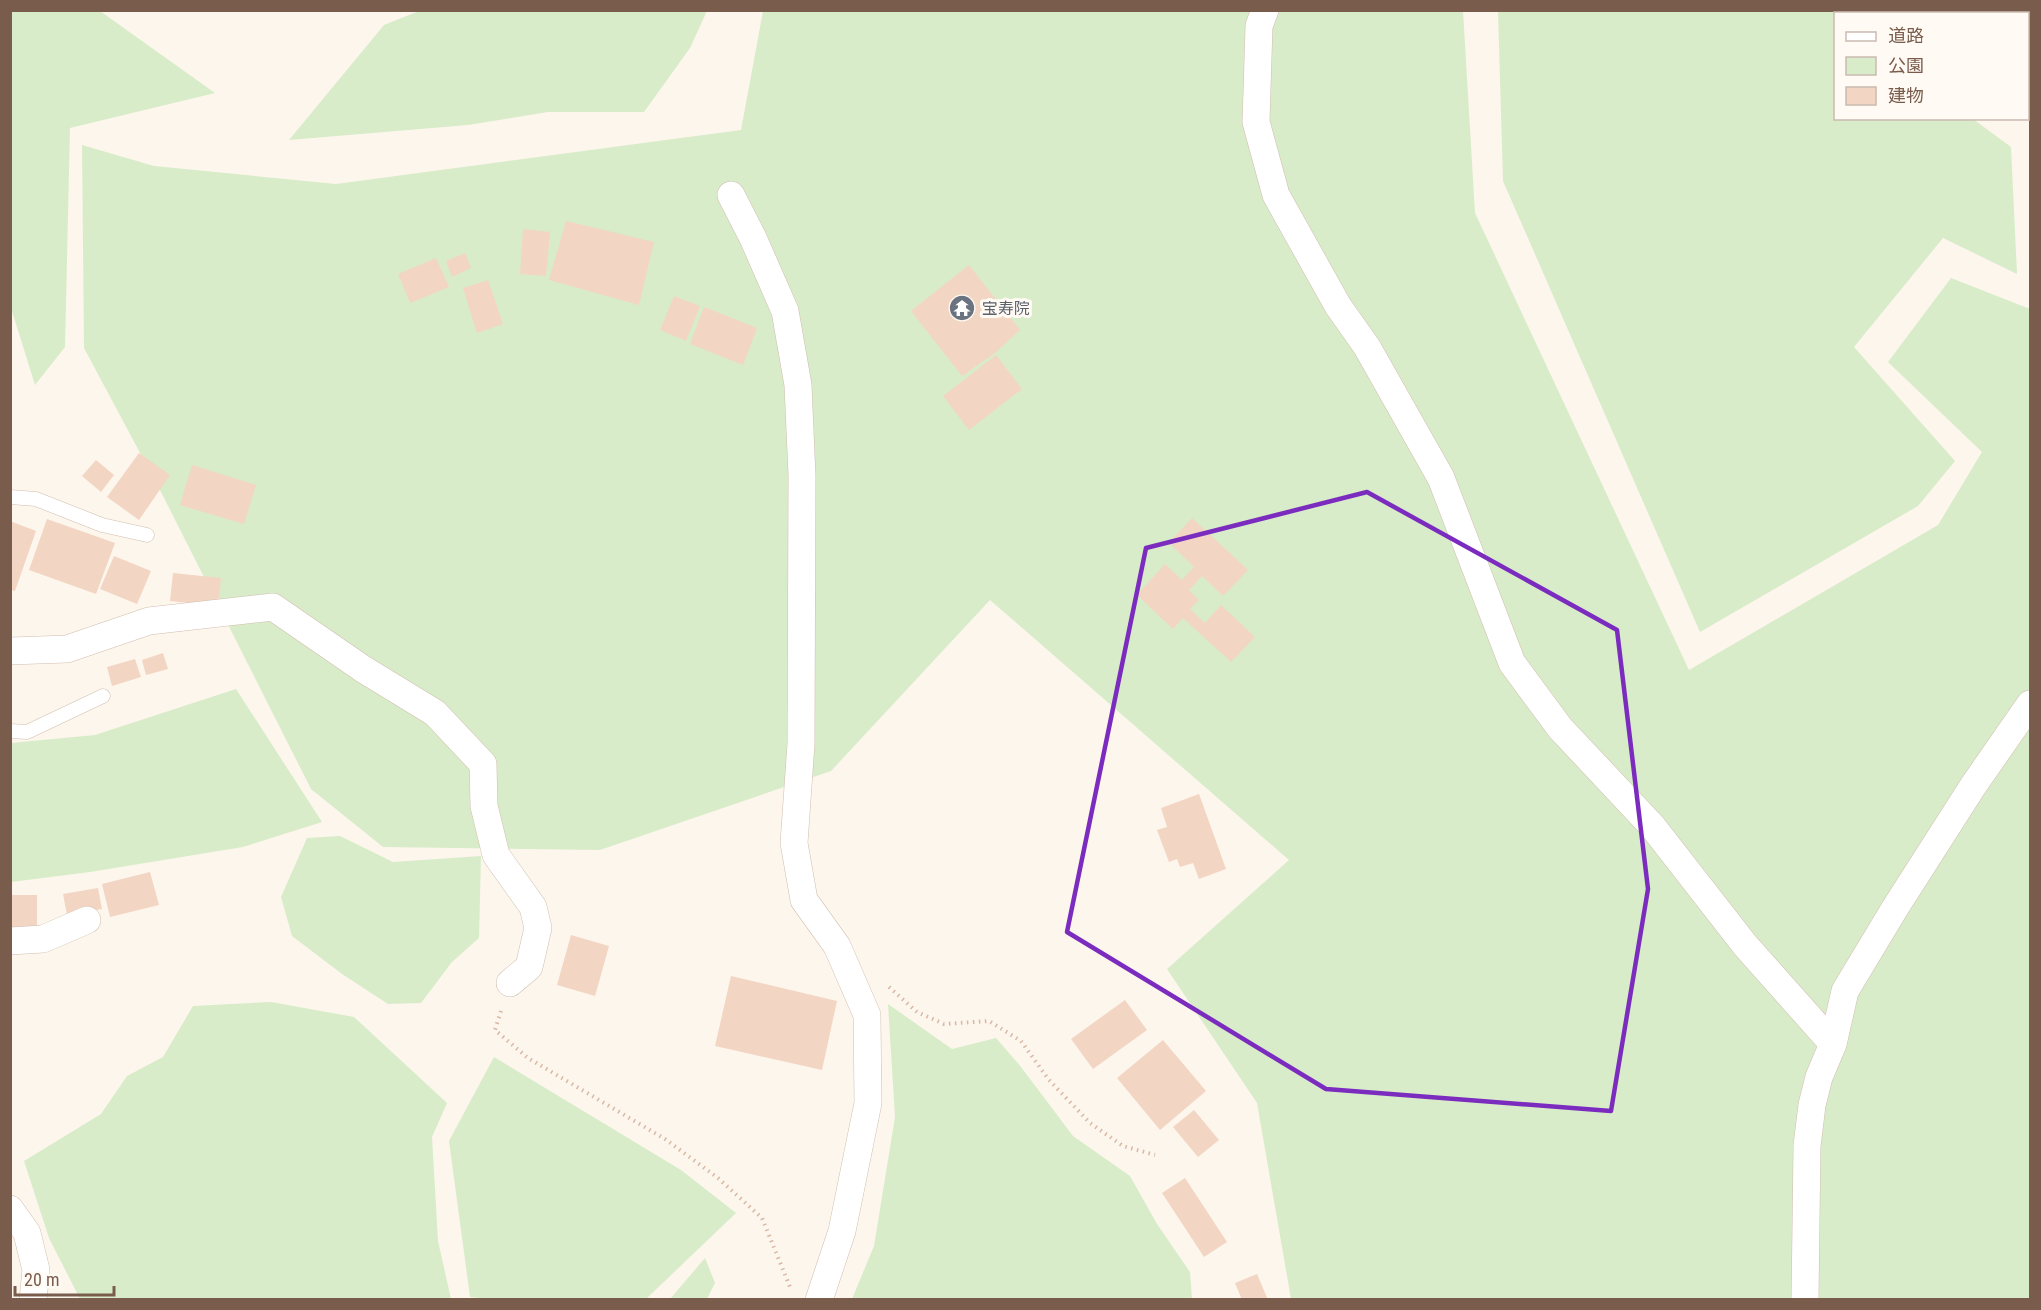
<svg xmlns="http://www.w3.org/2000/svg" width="2041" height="1310" font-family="'Roboto Condensed','Noto Sans JP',sans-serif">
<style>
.green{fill:#d8ecc9}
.building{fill:#f3d5c3}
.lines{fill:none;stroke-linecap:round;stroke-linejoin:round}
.service-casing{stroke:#d1beb0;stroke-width:15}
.minor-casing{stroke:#d1beb0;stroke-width:28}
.path{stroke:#d9b8a5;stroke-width:4;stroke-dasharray:1.5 4.5;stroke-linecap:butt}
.service{stroke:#fff;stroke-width:14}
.minor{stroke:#fff;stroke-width:27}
.marked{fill:none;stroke:#7b2cbf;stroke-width:4.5;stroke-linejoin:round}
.labels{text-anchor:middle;stroke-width:6;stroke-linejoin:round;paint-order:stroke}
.worship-label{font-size:16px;fill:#5b616d;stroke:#fffaf3;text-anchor:start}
</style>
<rect width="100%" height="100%" fill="#fdf6ec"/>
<path class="green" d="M10 11H100L215 93 70 128 65 347 35 385 11 308Z
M419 11V10L707 11 690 48 644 112H548L468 125 289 140 384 25Z
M763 11H1463L1475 213 1689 670 1938 525 1982 452 1888 362 1951 278 2030 309V1299H1291L1257 1103 1167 969 1289 860 990 600 831 771 600 850 383 847 311 789 162 494 84 348 82 145 154 166 336 184 741 130Z
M1498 11H1971L1970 14H1836V118L1973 119 2011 147 2017 274 1943 238 1854 347 1955 461 1918 506 1700 632 1503 181Z
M236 689 322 822 243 847 90 872 11 882V743L95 735Z
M340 836 393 862 481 856 479 938 452 962 421 1003 388 1004 342 974 292 936 281 897 307 838Z
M271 1002 354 1017 447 1103 432 1137 438 1241 451 1299H80L49 1238 24 1161 101 1114 127 1076 163 1057 193 1006Z
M888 1004 952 1049 996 1038 1021 1067 1073 1136 1130 1176 1157 1224 1190 1272 1192 1299H852L874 1246 895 1117Z
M494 1057 681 1170 736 1213 646 1299 497 1300 470 1297 449 1141Z
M705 1258 715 1283 707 1299H670Z"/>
<path class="building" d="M566 221 654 242 639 305 549 280Z
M523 229 550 232 546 276 520 274Z
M465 253 471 268 452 277 446 261Z
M436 258 449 287 410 303 398 274Z
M969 265 1020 330 995 353 962 376 911 311Z
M488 280 503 324 477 333 463 288Z
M674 296 700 306 686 341 660 330Z
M704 307 757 328 743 365 690 344Z
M996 355 1022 389 969 430 943 396Z
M139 453 170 475 139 520 107 497Z
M96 460 114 475 101 492 82 476Z
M192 465 256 485 244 524 180 505Z
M1192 518 1248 570 1223 596 1202 576 1189 590 1199 600 1190 609 1205 623 1221 605 1255 637 1231 662 1183 618 1173 629 1137 595 1165 564 1182 580 1194 567 1169 543Z
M47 519 115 543 96 594 29 570Z
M10 521 36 531 15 591 10 590Z
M114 556 151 571 137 604 100 589Z
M173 573 221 578 218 606 170 601Z
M163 653 168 669 146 675 142 660Z
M135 659 141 677 112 686 107 667Z
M1199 794 1226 869 1199 879 1193 863 1180 867 1177 859 1169 862 1157 830 1167 827 1161 808Z
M150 872 159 905 110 917 102 884Z
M98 888 102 909 67 915 63 894Z
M10 895H37V932H10Z
M571 935 609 946 595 996 557 985Z
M731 976 837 1001 822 1070 715 1046Z
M1125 1000 1147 1030 1093 1069 1071 1039Z
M1163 1040 1206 1091 1160 1130 1117 1078Z
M1194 1110 1219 1140 1198 1157 1173 1127Z
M1185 1178 1227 1242 1204 1257 1162 1193Z
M1257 1274 1268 1300H1242L1235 1283Z"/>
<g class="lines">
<g class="service-casing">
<path id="service" d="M2011 14V10
M2028 108 2030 109
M10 497 36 499 102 525 147 535
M10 731 27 732 103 696"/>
</g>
<g class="minor-casing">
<path id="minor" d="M1265 10 1259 26 1256 122 1276 195 1338 306 1367 347 1441 478 1512 663 1560 728 1653 827 1745 945 1833 1044
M731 195 753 238 785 311 798 385 802 476 801 744 794 843 804 900 837 946 867 1015 868 1103 842 1231 819 1300
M10 651 67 649 149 621 273 607 363 669 435 713 483 764 484 806 496 855 533 907 538 928 529 967 510 983
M10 941 43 939 87 920
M10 1209 27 1233 36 1270 33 1300
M1805 1300 1807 1146 1812 1105 1819 1077 1833 1044 1845 991 1895 908 1973 786 2030 704"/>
</g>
<path class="path" d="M889 987 917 1012 944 1024 989 1021 1021 1041 1049 1080 1090 1123 1123 1146 1155 1155
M501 1011 495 1030 528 1058 665 1139 718 1178 762 1218 790 1287"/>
<use href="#service" class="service"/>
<use href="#minor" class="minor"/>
</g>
<path class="marked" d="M1367 492 1617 630 1648 889 1611 1111 1326 1089 1067 932 1146 548Z"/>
<defs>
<g id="temple-disc" transform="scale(1.35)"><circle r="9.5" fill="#6b7280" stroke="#fffaf3"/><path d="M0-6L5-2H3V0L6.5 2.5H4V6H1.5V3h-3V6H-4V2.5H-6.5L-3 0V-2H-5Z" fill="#fff"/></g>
</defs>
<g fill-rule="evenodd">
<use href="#temple-disc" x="962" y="308"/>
</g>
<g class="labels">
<g class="worship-label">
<text x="982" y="314">宝寿院</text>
</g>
</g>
<rect width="2041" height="1310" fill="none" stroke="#7a5c4d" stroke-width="24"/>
<rect x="1834" y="12" width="195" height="108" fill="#fffaf3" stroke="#cabbb1" stroke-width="1.5"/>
<rect x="1846" y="32" width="30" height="9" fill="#ffffff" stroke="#cabbb1" stroke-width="1.5"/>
<text x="1888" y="42" font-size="18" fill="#7a5c4d">道路</text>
<rect x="1846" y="57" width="30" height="18" fill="#d8ecc9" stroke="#cabbb1" stroke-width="1.5"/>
<text x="1888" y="72" font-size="18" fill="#7a5c4d">公園</text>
<rect x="1846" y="87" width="30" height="18" fill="#f3d5c3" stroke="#cabbb1" stroke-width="1.5"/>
<text x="1888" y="102" font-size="18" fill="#7a5c4d">建物</text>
<path d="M15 1286v9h99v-9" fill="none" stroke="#7a5c4d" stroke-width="3"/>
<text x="24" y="1286" font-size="18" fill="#7a5c4d" stroke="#fffaf3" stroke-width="4.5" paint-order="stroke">20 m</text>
</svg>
